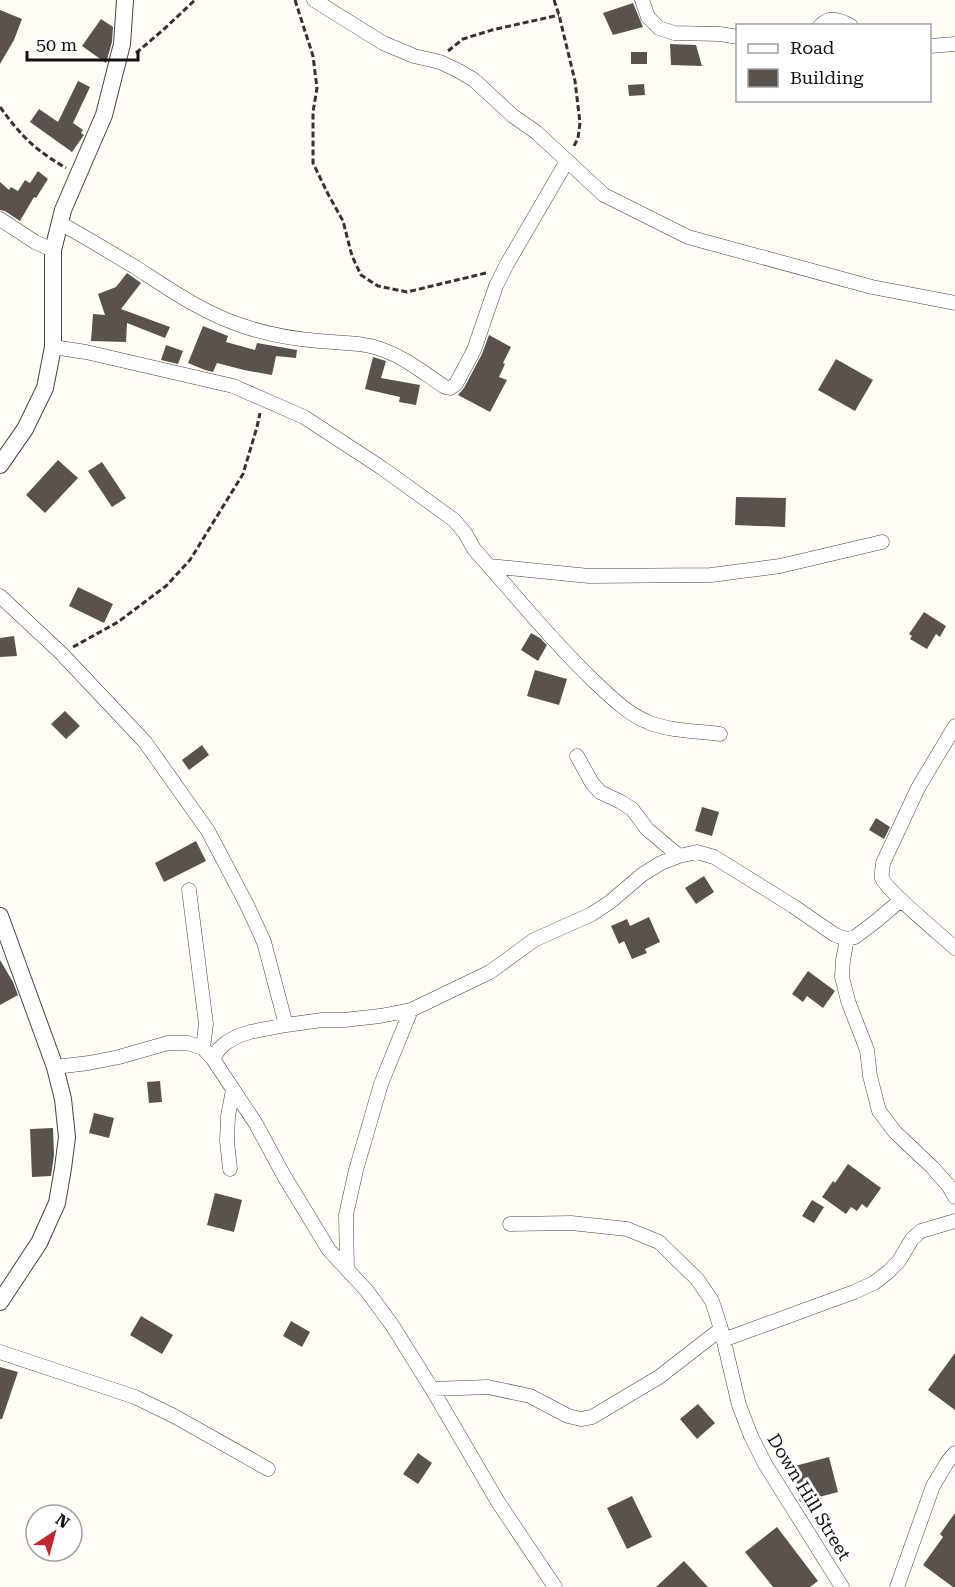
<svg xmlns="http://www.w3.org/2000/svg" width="955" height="1587" font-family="'Roboto Serif',serif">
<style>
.building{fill:#5a524d}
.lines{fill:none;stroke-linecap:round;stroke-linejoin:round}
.minor-casing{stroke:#444;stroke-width:15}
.tertiary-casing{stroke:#444;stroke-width:18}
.path{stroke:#333;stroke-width:3;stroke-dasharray:6 3;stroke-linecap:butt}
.minor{stroke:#fff;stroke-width:14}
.tertiary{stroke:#fff;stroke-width:16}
.labels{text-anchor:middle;stroke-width:6;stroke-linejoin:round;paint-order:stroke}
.street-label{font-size:18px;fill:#111;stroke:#fff}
</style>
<rect width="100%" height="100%" fill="#fffdf5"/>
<path class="building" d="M633 3 643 27 613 35 603 13Z
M0 10 22 19 14 40 0 64Z
M101 19 113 27 112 42 106 63 82 46Z
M670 44 696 45 702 66 671 65Z
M631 52H647V64H631Z
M78 81 90 87 73 123 83 130 81 133 84 135 72 152 30 122 39 109 58 122Z
M644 84 645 95 629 96 628 85Z
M38 171 48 179 36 198 34 197 20 221 5 211 0 210V182L9 190 11 187 18 191 25 180 30 183Z
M127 273 141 283 121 309 170 327 165 338 127 323 126 342 91 341 93 314 105 315 98 294 116 287Z
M203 326 228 336 226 342 255 350 257 343 297 350 296 358 276 356 272 375 244 370 217 363 213 372 205 370 188 363Z
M489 335 511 347 503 363 505 364 499 377 507 380 490 412 458 395 464 388 482 354Z
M166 345 183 351 178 364 161 360Z
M373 357 386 361 381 378 420 385 416 405 399 402 400 397 365 389Z
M836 359 873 380 855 411 818 390Z
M58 460 78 478 45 513 26 495Z
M102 462 126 498 112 507 88 471Z
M736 497 786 498 785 527 735 525Z
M78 587 113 604 104 623 69 606Z
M924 612 946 626 940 637 936 634 927 649 910 639 912 636 909 634Z
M531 633 540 638 547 645 538 661 521 650Z
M14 636 17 656 0 657V638Z
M535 670 567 679 559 705 527 696Z
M65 711 80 726 66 739 51 724Z
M202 745 209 755 189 770 182 760Z
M702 807 719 812 712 836 695 831Z
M876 818 890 827 884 839 869 830Z
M196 841 206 861 164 882 155 863Z
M704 876 714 892 696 904 685 888Z
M649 917 660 942 645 949 647 953 632 959 624 941 619 944 611 926 627 919 630 926Z
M0 960 13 982 18 995 0 1005Z
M808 971 835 991 823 1008 807 996 803 1002 792 994Z
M160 1081 162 1102 149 1103 147 1082Z
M94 1113 114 1118 109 1138 89 1133Z
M53 1128 54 1155 51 1176 32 1177 30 1129Z
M848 1164 881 1188 867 1208 862 1204 857 1211 851 1207 846 1214 822 1197 833 1181 835 1183Z
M215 1193 242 1200 234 1232 207 1225Z
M812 1200 824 1207 814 1223 802 1216Z
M141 1316 173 1335 162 1354 130 1335Z
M291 1321 310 1332 302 1347 283 1336Z
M955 1353V1410L928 1390Z
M0 1367 18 1372 2 1419H0Z
M698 1404 715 1423 697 1439 680 1419Z
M418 1453 432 1463 418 1484 403 1474Z
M829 1457 838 1492 800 1502 791 1467Z
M632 1496 652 1537 627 1549 607 1508Z
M955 1513V1587H953L923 1565 943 1537 940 1534Z
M777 1527 818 1581 810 1587H773L745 1552Z
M684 1561 708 1587H656Z"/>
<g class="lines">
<g class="minor-casing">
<path id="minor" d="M314 0 383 43 414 56 440 62 459 71 474 80 513 116 536 132 604 195 688 237 872 287 955 303
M642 0 648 17 659 28 674 33 720 34 738 37
M820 26C830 16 839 19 851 26
M930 46 955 44
M0 219 35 242 53 250
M60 223C85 237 110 252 135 267 169 289 203 313 243 326 267 334 294 339 319 341 340 343 363 342 383 350 406 358 425 374 445 387L450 388 456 384 474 350 496 286 507 264 567 161
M53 347 86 352 233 386 304 417 382 468 454 520 465 533 474 549C514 594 553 642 597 684 612 698 628 714 648 722 668 731 697 731 720 734
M489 566 589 576 711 575 780 566 882 542
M0 596 61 653 145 742 208 831 247 905 264 942 286 1025
M955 726 918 788 883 863C883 867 881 873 882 878 886 890 942 936 955 948
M577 756 592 783 600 792 621 802 632 809 647 829 679 856
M189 890 206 1024 203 1048
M847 939 843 960 842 977 848 1001 867 1050 870 1076 879 1111 895 1132 932 1167 948 1185 955 1197
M213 1059 219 1049 227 1042 238 1036 250 1032 286 1025 322 1020H344L380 1016 411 1010 490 972 534 940 592 914 610 902 643 874 661 863 679 856 697 852 714 857 793 906 835 935 847 939 855 937 875 922 901 900
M55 1067 89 1063 119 1057 168 1043H188L203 1048 213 1059 256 1124 284 1176 329 1250 367 1291 392 1325 432 1389 498 1502 555 1587
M230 1169 227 1141 228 1116 233 1090
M510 1224 571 1223 627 1229 659 1242 697 1279 712 1301 721 1329 739 1405 751 1436 765 1464 842 1587
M347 1269 346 1215 356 1170 381 1084 411 1010
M723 1340 854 1292 874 1283 888 1272 899 1261 912 1239 921 1231 955 1221
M0 1352 135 1397 174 1416 268 1469
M432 1389 488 1387 530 1396 568 1416 581 1419 592 1417 659 1377 721 1329
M897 1587 933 1486 948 1461 955 1453"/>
</g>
<g class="tertiary-casing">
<path id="tertiary" d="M0 465 25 429 45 388 53 347V250L63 210 104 115 122 44 125 0
M0 916 55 1067 63 1099 67 1137 63 1168 57 1203 39 1243 0 1302"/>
</g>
<path class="path" d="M295 0 313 56 317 88 313 112V163L328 194 343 221 352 256 361 275 378 286 407 292 486 273
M554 0 559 15 575 81 580 123 578 138 573 148
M448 51 463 39 492 30 559 15
M136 53 163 30 195 0
M0 107C22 137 34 149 66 168
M73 647 118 622 166 586 190 560 243 474 257 427 260 413"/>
<use href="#minor" class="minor"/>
<use href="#tertiary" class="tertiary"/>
</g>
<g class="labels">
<g class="street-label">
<text transform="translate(809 1497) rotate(59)" y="6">Down Hill Street</text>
</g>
</g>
<rect x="736" y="24" width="195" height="78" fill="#ffffff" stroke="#a0a0a0" stroke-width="1.5"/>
<rect x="748" y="44" width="30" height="9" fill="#ffffff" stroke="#a0a0a0" stroke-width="1.5"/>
<text x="790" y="54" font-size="18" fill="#111111">Road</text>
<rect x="748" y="69" width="30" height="18" fill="#5a524d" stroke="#a0a0a0" stroke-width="1.5"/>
<text x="790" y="84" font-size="18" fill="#111111">Building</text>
<g transform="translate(54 1533) rotate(36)"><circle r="28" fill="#ffffff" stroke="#a0a0a0" stroke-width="1.5"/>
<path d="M0-4.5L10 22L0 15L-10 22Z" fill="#c4262e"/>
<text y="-9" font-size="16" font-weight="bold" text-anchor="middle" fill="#111111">N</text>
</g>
<path d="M27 51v9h111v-9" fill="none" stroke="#111111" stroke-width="3"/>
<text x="36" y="51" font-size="18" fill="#111111" stroke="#ffffff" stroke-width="4.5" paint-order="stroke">50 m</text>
</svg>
